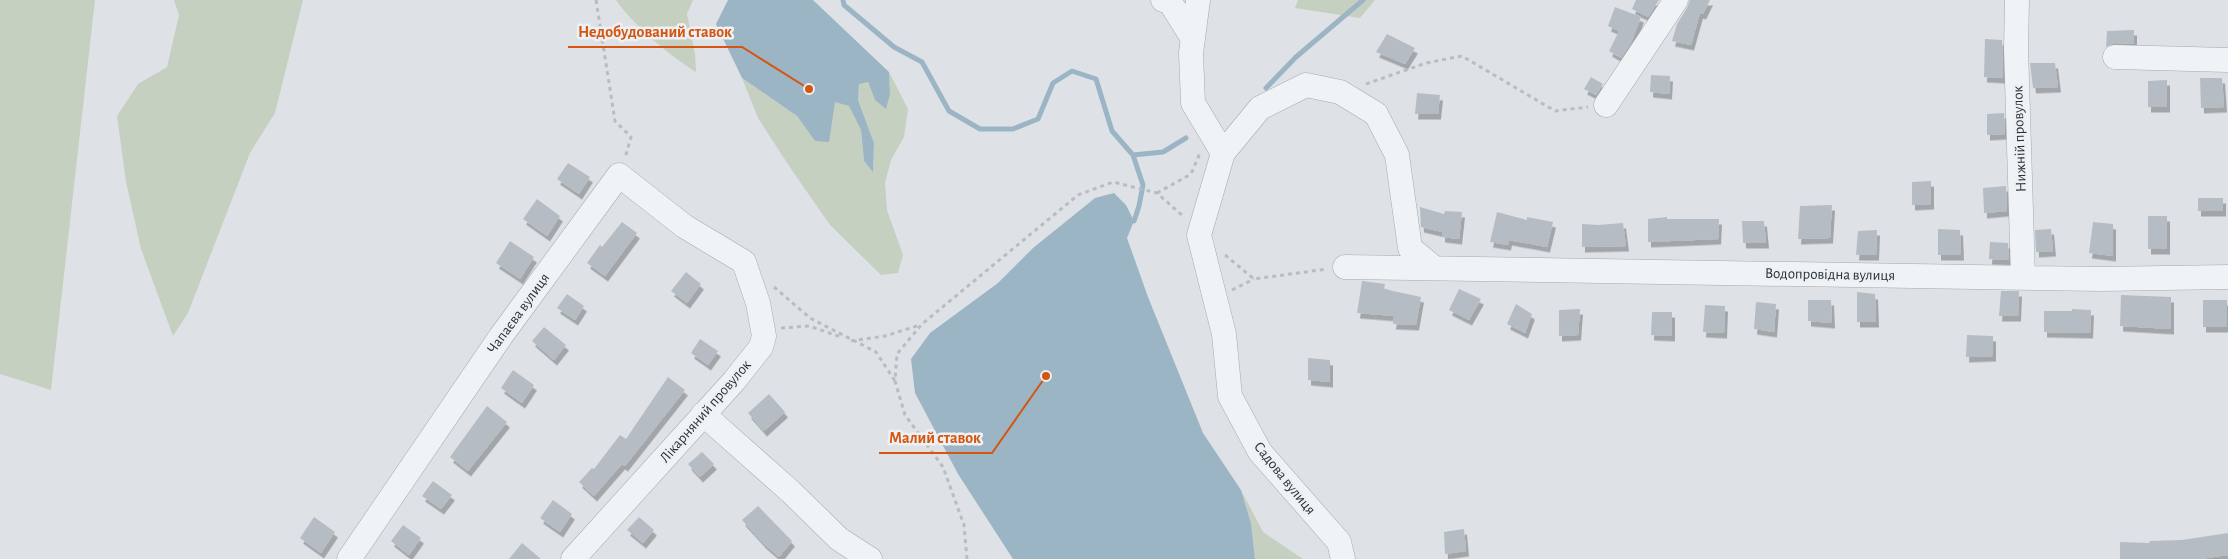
<svg xmlns="http://www.w3.org/2000/svg" width="2228" height="559" font-family="'Alegreya Sans',sans-serif">
<style>
.green{fill:#c6d0c0}
.water{fill:#9bb5c5}
.lines{fill:none;stroke-linecap:round;stroke-linejoin:round}
.stream{stroke:#9bb5c5;stroke-width:5}
.building{fill:#b6bcc3;filter:url(#shadow)}
.minor-casing{stroke:#a4aab0;stroke-width:25}
.path{stroke:#b8bdc1;stroke-width:3;stroke-dasharray:4 4;stroke-linecap:butt}
.minor{stroke:#f0f3f5;stroke-width:24}
.labels{text-anchor:middle;stroke-width:5;stroke-linejoin:round;paint-order:stroke}
.street-label{font-size:15px;fill:#28323c;stroke:#edf1f4}
.leader{fill:none;stroke:#d55511;stroke-width:2}
.callout-dot{fill:#d55511;stroke:#edf1f4;stroke-width:2}
.callout-label{font-size:16px;text-anchor:middle;font-weight:bold;fill:#d55511;stroke:#edf1f4;stroke-width:5;stroke-linejoin:round;paint-order:stroke}
</style>
<defs>
<filter id="shadow"><feDropShadow dx="3" dy="5.5" stdDeviation="0" flood-color="#0004"/></filter>
</defs>
<rect width="100%" height="100%" fill="#dee2e7"/>
<path class="green" d="M0 0H95L51 390 0 374Z
M174 0H303L275 113 250 153 188 313 173 336 141 249 126 182 117 116 138 84 167 67 179 15Z
M616 0H693L687 14 695 54 696 72C671 57 632 24 616 0Z
M1298 0H1375L1360 18 1295 8Z
M889 72 908 109 904 137 891 160 885 183 887 210 903 255 898 273 881 275 830 225 791 169 758 118 742 78 797 116 815 141 831 117 835 101 849 106 861 130 864 161 873 171 874 143 858 100 859 83 868 82 875 100 890 94Z
M1241 490 1263 532 1303 559H1255L1251 523Z"/>
<path class="water" d="M728 0H813L889 72 890 94 886 109 875 100 868 82 859 84 858 100 874 143 873 172 864 161 861 130 849 106 835 102 829 142 815 141 797 116 742 78 716 24Z
M1114 193 1126 205 1134 221 1127 238 1148 297 1203 433 1241 490 1251 523 1255 559H1013L958 474 915 393 911 359 930 333 998 283 1033 248 1095 198Z"/>
<g class="lines">
<path class="stream" d="M843 0 844 5 894 47 922 62 949 111 980 129H1013L1038 119 1053 83 1072 71 1096 79 1112 131 1133 155 1143 185 1139 206 1134 221
M1266 88 1296 57 1363 0
M1133 155 1163 152 1186 138"/>
</g>
<path class="building" d="M1636 0H1659L1648 17 1632 9Z
M1690 0H1710L1703 14 1700 13 1691 45 1672 41 1677 24 1687 8Z
M1615 7 1641 17 1631 43 1621 58 1609 51 1619 31 1608 26Z
M2134 30V44L2115 43 2106 47 2107 31Z
M1387 34 1415 48 1405 64 1376 52Z
M1985 39 2002 40 2003 78 1984 77Z
M2030 63H2055L2058 87 2033 88Z
M1651 75 1670 76 1669 94 1650 92Z
M1591 77 1603 84 1596 95 1584 89Z
M2200 78H2222L2224 107 2201 108Z
M2167 80V107H2148V81Z
M1417 93 1440 95 1438 114H1415Z
M2004 113 2005 134 1987 135V114Z
M568 163 590 177 579 194 557 179Z
M1931 181V204L1912 205V182Z
M2006 186 2007 211 1984 213 1983 188Z
M2198 198H2223V211H2198Z
M537 199 560 216 547 236 523 219Z
M1832 205 1830 238 1798 239 1800 206Z
M1420 207 1444 214 1445 211 1462 212 1459 239 1442 237V232L1421 227Z
M1497 212 1527 220V217L1553 222 1547 247 1509 240 1508 245 1490 242Z
M2148 216H2167V249H2148Z
M1667 217V219H1719L1718 239 1648 242V219Z
M1742 221H1764L1766 243H1743Z
M622 222 637 233 605 276 587 263 600 245 602 247Z
M2093 222 2113 224V256L2089 253Z
M1623 223 1626 246 1582 247V224L1598 225Z
M1938 229 1960 230 1961 255H1938Z
M2051 229 2053 251 2036 252 2035 230Z
M1877 230 1876 255H1856L1858 231Z
M510 241 534 257 520 279 496 263Z
M1990 242 2008 243 2009 260 1989 259Z
M686 272 701 284 687 303 671 291Z
M1362 281 1385 284 1384 289 1421 297 1416 325 1393 324 1394 316 1357 313Z
M1459 289 1481 299 1469 320 1449 310Z
M2001 291H2019L2018 316H1999Z
M1857 292 1875 294 1876 322H1857Z
M567 294 584 306 575 320 557 308Z
M2121 295 2171 297V329L2120 326Z
M1808 300H1831L1832 323 1808 321Z
M2203 300H2227V327H2203Z
M1756 302 1776 304 1774 332 1754 329Z
M1516 304 1532 314 1525 333 1507 324Z
M1705 305 1725 306 1724 333 1703 332Z
M1580 309 1578 335 1559 336V310Z
M2072 309 2091 310 2090 333 2044 332V311H2072Z
M1652 312H1672V336L1651 335Z
M544 327 566 345 554 360 532 341Z
M1967 335 1993 336V356L1966 357Z
M700 339 718 351 708 365 691 353Z
M1308 358 1330 360V382L1308 380Z
M513 370 534 385 522 403 501 388Z
M668 377 685 390 625 466 622 464 594 496 579 482 592 468 594 469 620 435 626 439Z
M769 394 785 412 764 431 748 413Z
M487 406 507 422 468 471 450 457Z
M702 452 714 464 700 477 688 464Z
M433 481 452 495 441 509 422 496Z
M553 500 572 514 560 532 540 518Z
M758 506 792 541 779 557 764 544 742 520Z
M314 517 335 532 321 553 300 538Z
M639 517 654 530 643 543 627 530Z
M403 525 421 538 409 555 391 541Z
M1464 529 1466 551 1445 554 1444 532Z
M2228 533V555L2200 559H2120V542L2150 543 2149 541 2182 540Z
M522 543 541 559H509Z"/>
<g class="lines">
<g class="minor-casing">
<path id="minor" d="M1163 0 1170 2 1193 39
M1198 0 1191 53 1193 103 1223 153
M2017 0 2016 48 2023 277
M2115 57 2228 60
M1606 105 1676 0
M1345 267 2101 279 2228 277
M703 414 791 492 839 539 870 559
M349 559 501 336 619 175 684 226 744 262 758 303 764 336 761 347 734 381 573 559
M1343 559 1339 542 1260 452 1230 396 1224 334 1199 235 1223 153 1260 108 1306 85 1340 92 1376 114 1397 155 1410 248 1433 267"/>
</g>
<path class="path" d="M596 0 615 121 631 137 625 158
M1366 84 1426 63 1462 56 1555 111 1588 107
M1157 193 1191 174 1200 153
M1225 255 1254 279 1327 269
M774 287 810 318 876 352 895 381
M1232 290 1254 279
M781 328 809 326 841 337
M851 341 885 336 920 325
M967 559 964 525 943 467 905 415 895 381 897 354 922 324 1078 195 1113 182 1157 193 1184 217"/>
<use href="#minor" class="minor"/>
</g>
<g class="labels">
<g class="street-label">
<text transform="translate(2019 139) rotate(-92)" y="5">Нижній провулок</text>
<text transform="translate(1830 274) rotate(1)" y="5">Водопровідна вулиця</text>
<text transform="translate(518 313) rotate(-54)" y="5">Чапаєва вулиця</text>
<text transform="translate(705 411) rotate(-49)" y="5">Лікарняний провулок</text>
<text transform="translate(1285 478) rotate(51)" y="5">Садова вулиця</text>
</g>
</g>
<path class="leader" d="M809 89L742 47H568M1046 376L992 453H879"/>
<g class="callout-dot">
<circle cx="809" cy="89" r="5"/>
<circle cx="1046" cy="376" r="5"/>
</g>
<g class="callout-label">
<text x="655" y="37">Недобудований ставок</text>
<text x="935" y="443">Малий ставок</text>
</g>
</svg>
